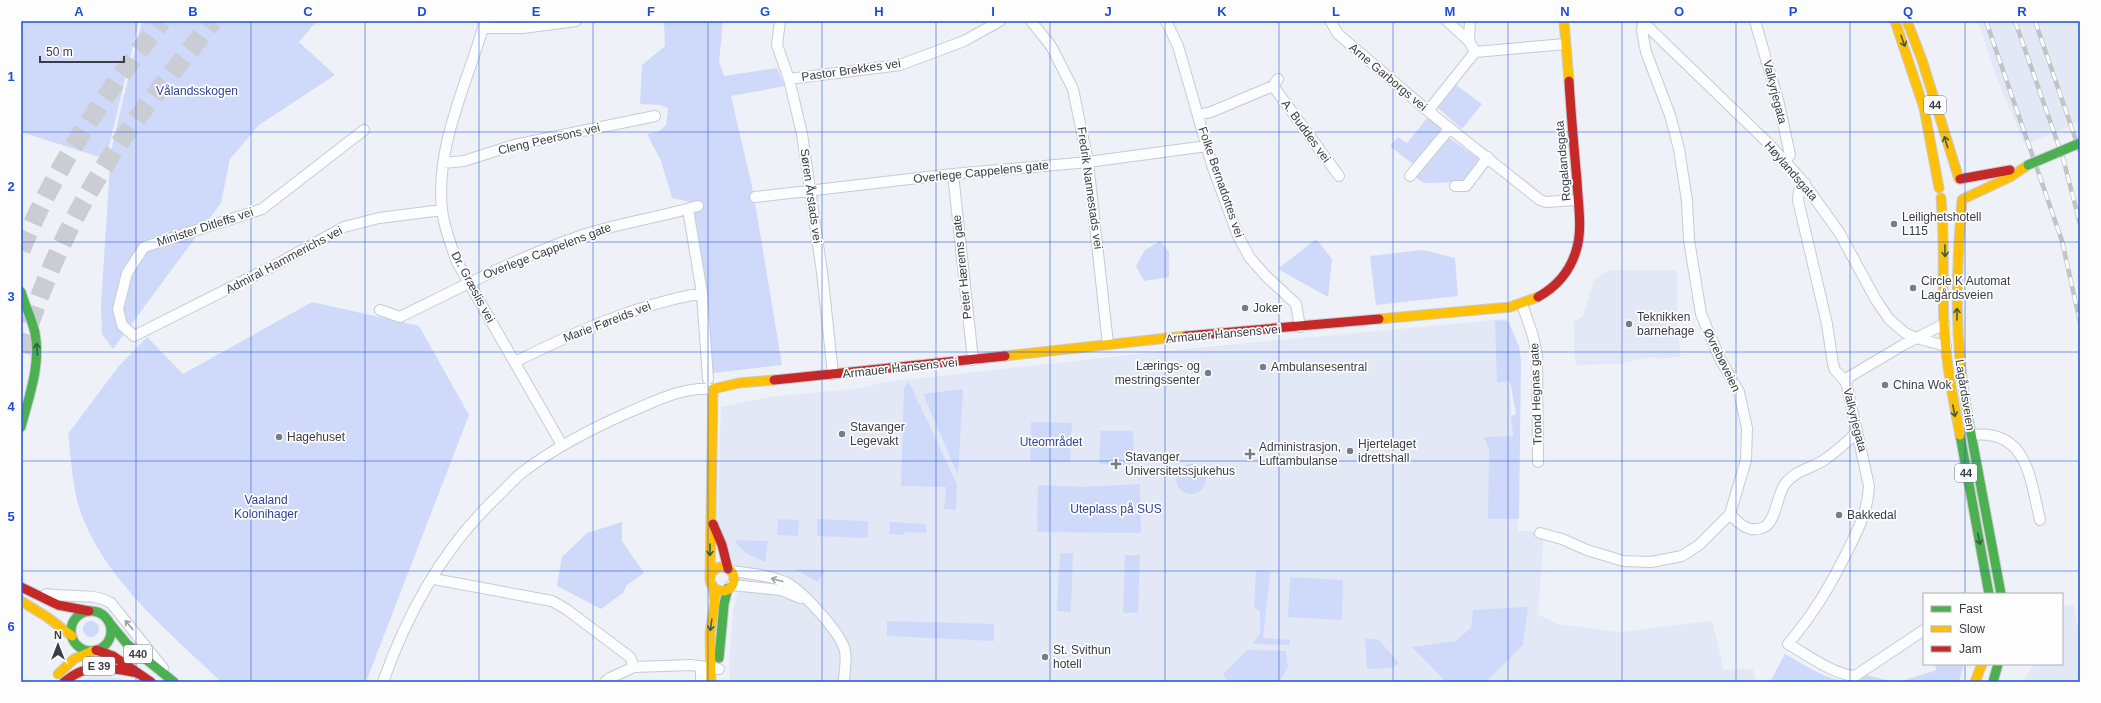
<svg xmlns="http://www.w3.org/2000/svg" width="2101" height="703" font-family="Helvetica,sans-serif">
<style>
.built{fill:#e3e8f7}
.green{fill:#cfdafa}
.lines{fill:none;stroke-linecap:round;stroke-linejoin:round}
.highway-tunnel{stroke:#cacdd4;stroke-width:19;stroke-dasharray:19 10;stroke-linecap:butt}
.street-casing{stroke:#c8cbd2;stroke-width:12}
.fast-casing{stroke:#c8cbd2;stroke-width:11}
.slow-casing{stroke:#c8cbd2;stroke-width:11}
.jam-casing{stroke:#c8cbd2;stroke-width:11}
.street{stroke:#fcfdfe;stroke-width:10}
.fast{stroke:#4caf50;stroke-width:9}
.slow{stroke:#ffc107;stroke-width:9}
.jam{stroke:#c62828;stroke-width:9}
.rail-casing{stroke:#c2c3c5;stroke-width:4.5}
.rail{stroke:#fdfdfd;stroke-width:3;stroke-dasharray:9;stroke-linecap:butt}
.fast-bridge-casing{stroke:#c8cbd2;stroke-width:11;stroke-linecap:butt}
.fast-bridge{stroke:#4caf50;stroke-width:9}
.oneway{stroke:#3e5a48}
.oneway2{stroke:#9b9da2}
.grid{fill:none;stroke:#1d4ed8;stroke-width:1;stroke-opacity:0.55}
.poi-dot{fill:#797c84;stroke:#fdfdfd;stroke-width:1.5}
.labels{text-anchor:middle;stroke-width:3.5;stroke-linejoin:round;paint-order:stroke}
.shield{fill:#fdfdfd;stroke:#74777c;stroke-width:1}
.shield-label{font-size:11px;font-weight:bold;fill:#3a3d45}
.street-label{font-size:12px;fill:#3a3d45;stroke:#fdfdfd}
.park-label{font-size:12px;fill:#324595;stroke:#fdfdfd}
.poi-label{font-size:12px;fill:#3a3d45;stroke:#fdfdfd;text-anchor:start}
.neatline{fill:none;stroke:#1d4ed8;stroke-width:1.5}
.grid-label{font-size:13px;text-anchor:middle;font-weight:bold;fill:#1d4ed8}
</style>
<rect width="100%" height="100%" fill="#eef1f8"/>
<path class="built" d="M1978 21H2080V122L2025 145 1997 79Z
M1611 270H1677V327L1681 356 1663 359 1651 357 1618 364 1577 365 1574 353V322L1583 316 1594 280 1603 273Z
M1506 319 1518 531H1544L1538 614 1558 624 1620 632 1712 621 1724 670 1753 669 1756 682H730L729 663 733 611 740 581 717 520 721 407 769 397 862 388 885 382 1184 349Z
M2074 605 2080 641V682H2022L2034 664H2062V606Z
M97 674 136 682H75Z"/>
<path class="green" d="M21 21H139L106 159 21 132Z
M142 21H317L299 42 335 75 259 125 230 159 221 203 113 349 102 334 101 305 111 150Z
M664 21H723L719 62 724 76 777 68 785 86 731 96 753 191 782 365 713 373 707 294 690 202 672 198 661 161 647 134 658 132 666 125 668 108 660 105 640 104 642 65 665 46Z
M1456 85 1482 104 1462 129 1438 108Z
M1428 117 1442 130 1414 165 1390 146 1398 137 1407 143Z
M1448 137 1482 161 1466 182 1424 183 1415 177Z
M1316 239 1332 259 1328 297 1278 269Z
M1160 241 1169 252V277L1144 281 1136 266 1145 250Z
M1423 250 1455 258 1458 296 1376 305 1370 256Z
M312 302 419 326 469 415 366 682H221C172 634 111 586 84 521 72 494 72 462 68 434L118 367 147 337 183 374Z
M1495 320 1508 321 1519 346 1521 362 1519 519H1488L1489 449 1484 437 1513 436 1511 416 1516 414 1510 381 1497 383Z
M909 382 957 484 956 510 944 509 946 487 901 486 904 388Z
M963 389 958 475 923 394Z
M1031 422 1072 423 1070 462 1030 461Z
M1101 431H1133L1134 465 1099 464Z
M1176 479a15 15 0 1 1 30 0a15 15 0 1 1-30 0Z
M1140 484 1141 533 1037 532 1038 485 1084 487Z
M778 519 799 520 798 536 777 535Z
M817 519 868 521V538L817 536Z
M622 522V541L644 573 627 585 623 593 601 609 557 586 562 557 587 533Z
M890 522 926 524V533L905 532 904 535 889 534Z
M735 540 768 541 765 562C751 556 742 553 735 540Z
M1060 553H1073L1071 612 1057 611Z
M1125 555H1140L1138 613H1123Z
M795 569 826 570 817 582Z
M1256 570 1270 572 1263 638 1290 640V645L1253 644 1260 633V612L1254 607Z
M1290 577 1343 580 1342 620 1288 617Z
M1528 607 1523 645 1486 682H1446L1412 647 1456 641 1471 628 1473 610Z
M83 629a8 8 0 1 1 16 0a8 8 0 1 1-16 0Z
M887 621 994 624V641L887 636Z
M1365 638 1379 640 1399 663 1393 668 1367 669Z
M1247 650 1286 651 1288 667 1279 682 1226 680 1223 674Z
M1785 654C1808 666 1842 693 1867 675L1894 682H1770Z
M1935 664H1964L1959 682H1899L1936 670Z"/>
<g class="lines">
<path class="highway-tunnel" d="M21 250C57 163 104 95 162 21
M21 352C43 277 77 205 121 141 149 100 182 61 213 21"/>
<g class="street-casing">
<path id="street" d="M485 21C468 82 435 145 442 210 444 228 451 245 457 262L562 445
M780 21 777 45 789 79 802 134 822 272 833 374
M1031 21 1051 46 1073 89 1088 162 1108 344
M1166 21 1178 46 1213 168 1238 236 1250 258 1266 276 1296 304 1300 327
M1447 21 1469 41
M1470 21 1469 41 1475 52
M1642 21 1768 143 1800 178 1839 232 1876 300 1889 319 1905 333 1916 338 1946 346
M1755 21 1779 104 1790 155 1785 161
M1331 22 1338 34 1428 111 1540 200 1546 202 1578 200
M483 28H523L576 21
M789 79 900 65 964 41 1000 21
M1273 86 1339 176
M1428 111 1475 52 1565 44
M1198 115 1211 112 1273 86 1278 79
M364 130 262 209 144 247 127 273 118 309 122 325 134 336 279 263 344 227 379 218 442 210
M443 163 464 161 514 145 655 116
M953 174 973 360
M1410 176 1450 128
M1805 183 1799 191 1798 200 1827 324 1833 364 1835 370 1846 382 1869 486C1868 511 1858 530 1847 552 1829 588 1814 613 1788 644 1808 655 1832 674 1855 676L1924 630
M1455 186H1466L1488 157
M755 197 953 174 1088 162 1207 146
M688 209 702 293 708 379
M1522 304 1533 336 1537 355 1538 462
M380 310 400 317C459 288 515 259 577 237 617 223 658 218 698 206
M515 362C575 332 635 305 702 293
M1846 382 1849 377 1903 345 1944 324
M1972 435C2028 429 2030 479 2040 520
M1730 514C1739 524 1750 534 1764 527 1776 522 1777 494 1785 484 1794 471 1812 468 1824 460 1836 452 1847 442 1857 432
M1540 533 1562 539 1587 550 1623 561 1651 562 1682 556 1699 545 1730 514 1746 460 1747 428 1739 392 1720 359 1701 314 1689 240 1687 201 1679 149 1670 115 1646 52 1642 31 1643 22
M731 571C748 573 769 575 785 582 801 589 842 634 845 651 847 661 844 672 844 682
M433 576 439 580 552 601 566 609 630 657 634 667
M731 585 781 590 800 598
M46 594C67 598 92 592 111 603L163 668
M383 682C408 611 445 545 500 494 508 486 515 478 524 471 556 447 591 429 627 413 654 402 683 386 713 389
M605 682 610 678 634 667 691 665 719 669
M701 682V666"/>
</g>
<g class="fast-casing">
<path id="fast" d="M21 292C25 306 32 319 35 333 41 366 29 396 21 427
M1967 412 2001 594
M1960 435 1989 594
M71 631a20 20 0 1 1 40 0a20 20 0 1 1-40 0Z
M108 621 127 644 174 682
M719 658 724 604 728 588
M1993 682 1998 664"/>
</g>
<g class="slow-casing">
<path id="slow" d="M1564 21 1569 81
M1895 21 1924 108 1939 188
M1907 21 1922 60 1959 179
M1941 198C1945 241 1942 283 1944 326 1946 363 1953 399 1960 435
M1963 199 2010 177 2028 165
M1962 200C1956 271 1954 342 1967 412
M1379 319 1510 307 1538 297
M1005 356 1186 336
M710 579a12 12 0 1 1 24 0a12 12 0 1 1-24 0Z
M710 579 713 389 739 383 774 380
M21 601 47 617 72 636
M58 674 74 659 92 651
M711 682 710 633 715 602 713 586
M1975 682 1982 664"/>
</g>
<g class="jam-casing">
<path id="jam" d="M1960 179 2010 170
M1538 297C1556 287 1570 271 1576 251 1583 230 1578 204 1577 181 1574 148 1571 114 1569 81
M1186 336 1379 319
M774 380 1005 356
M713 524 722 545 728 569
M21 587 58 605 89 611
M96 650 113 656 151 682
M64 682C88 662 108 667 137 673"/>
</g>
<use href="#street" class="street"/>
<use href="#fast" class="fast"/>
<use href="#slow" class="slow"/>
<use href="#jam" class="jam"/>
<g class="rail-casing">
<path id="rail" d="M1986 21 2062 241 2080 322
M2015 21 2063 158 2080 224
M2035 21 2080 152"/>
</g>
<use href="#rail" class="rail"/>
<g class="fast-bridge-casing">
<path id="fast-bridge" d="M2028 165 2080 143"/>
</g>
<use href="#fast-bridge" class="fast-bridge"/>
</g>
<defs><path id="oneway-shaft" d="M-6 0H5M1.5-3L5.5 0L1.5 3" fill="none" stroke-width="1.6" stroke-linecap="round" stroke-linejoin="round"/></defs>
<g class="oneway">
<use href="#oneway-shaft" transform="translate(1903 41) rotate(70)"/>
<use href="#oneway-shaft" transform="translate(1946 142) rotate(-107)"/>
<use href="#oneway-shaft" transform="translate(1945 251) rotate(89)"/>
<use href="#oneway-shaft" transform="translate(1957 314) rotate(-90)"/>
<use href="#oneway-shaft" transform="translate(37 349) rotate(-94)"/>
<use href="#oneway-shaft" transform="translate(1954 411) rotate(79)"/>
<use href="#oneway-shaft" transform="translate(1979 539) rotate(79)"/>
<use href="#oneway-shaft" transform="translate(710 550) rotate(91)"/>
<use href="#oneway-shaft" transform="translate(711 625) rotate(98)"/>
</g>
<g class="oneway2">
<use href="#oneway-shaft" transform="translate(777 580) rotate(-165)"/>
<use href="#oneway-shaft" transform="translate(129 625) rotate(-130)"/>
</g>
<path class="grid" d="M136 21V682M251 21V682M365 21V682M479 21V682M593 21V682M708 21V682M822 21V682M936 21V682M1050 21V682M1165 21V682M1279 21V682M1393 21V682M1508 21V682M1622 21V682M1736 21V682M1850 21V682M1965 21V594M21 132H2080M21 242H2080M21 352H2080M21 461H2080M21 571H2080M1965 664V682"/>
<g class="poi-dot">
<circle cx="1894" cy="224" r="4"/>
<circle cx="1913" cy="288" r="4"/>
<circle cx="1245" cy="308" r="4"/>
<circle cx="1629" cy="324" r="4"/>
<circle cx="1263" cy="367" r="4"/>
<circle cx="1208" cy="373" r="4"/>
<circle cx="1885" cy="385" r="4"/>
<circle cx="842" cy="434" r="4"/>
<circle cx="279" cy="437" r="4"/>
<circle cx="1350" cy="451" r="4"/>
<path d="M1248 448h4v4h4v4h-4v4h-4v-4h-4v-4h4z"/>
<path d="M1114 458h4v4h4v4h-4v4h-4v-4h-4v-4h4z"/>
<circle cx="1839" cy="515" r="4"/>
<circle cx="1045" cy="657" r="4"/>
</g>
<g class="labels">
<g class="shield">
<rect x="1924" y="96" width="22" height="18" rx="3"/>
<rect x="1955" y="464" width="22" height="18" rx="3"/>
<rect x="124" y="645" width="28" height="18" rx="3"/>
<rect x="83" y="657" width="32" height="18" rx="3"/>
</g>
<g class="shield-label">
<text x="1935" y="109">44</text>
<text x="1966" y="477">44</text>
<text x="138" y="658">440</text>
<text x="99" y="670">E 39</text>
</g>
<g class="street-label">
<text transform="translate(851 70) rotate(-8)" y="4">Pastor Brekkes vei</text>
<text transform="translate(1388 77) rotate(40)" y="4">Arne Garborgs vei</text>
<text transform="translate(1775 92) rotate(76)" y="4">Valkyrjegata</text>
<text transform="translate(1306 131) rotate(54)" y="4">A. Buddes vei</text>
<text transform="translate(549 139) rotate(-13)" y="4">Cleng Peersons vei</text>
<text transform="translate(1563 161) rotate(-95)" y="4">Rogalandsgata</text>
<text transform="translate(1791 171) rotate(49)" y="4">Høylandsgata</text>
<text transform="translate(981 172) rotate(-6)" y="4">Overlege Cappelens gate</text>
<text transform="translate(1221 182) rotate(71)" y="4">Folke Bernadottes vei</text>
<text transform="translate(1090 188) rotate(82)" y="4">Fredrik Nannestads vei</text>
<text transform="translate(811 196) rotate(82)" y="4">Søren Årstads vei</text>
<text transform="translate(205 227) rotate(-18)" y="4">Minister Ditleffs vei</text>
<text transform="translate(547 251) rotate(-21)" y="4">Overlege Cappelens gate</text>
<text transform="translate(284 260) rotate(-28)" y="4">Admiral Hammerichs vei</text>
<text transform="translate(962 267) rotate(-96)" y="4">Peter Hærems gate</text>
<text transform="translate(473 287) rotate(62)" y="4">Dr. Græslis vei</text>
<text transform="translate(607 322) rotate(-21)" y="4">Marie Føreids vei</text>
<text transform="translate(1223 334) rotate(-5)" y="4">Armauer Hansens vei</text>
<text transform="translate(1722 360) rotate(64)" y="4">Øvrebøveien</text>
<text transform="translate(900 368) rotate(-6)" y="4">Armauer Hansens vei</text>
<text transform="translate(1536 394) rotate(-92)" y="4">Trond Hegnas gate</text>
<text transform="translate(1965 395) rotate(81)" y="4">Lagårdsveien</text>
<text transform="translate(1855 420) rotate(76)" y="4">Valkyrjegata</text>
</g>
<g class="park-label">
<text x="197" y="95">Vålandsskogen</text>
<text x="1051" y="446">Uteområdet</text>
<text x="266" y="504">Vaaland<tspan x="266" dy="14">Kolonihager</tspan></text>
<text x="1116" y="513">Uteplass på SUS</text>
</g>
<g class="poi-label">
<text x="1902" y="221">Leilighetshotell<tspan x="1902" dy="14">L115</tspan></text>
<text x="1921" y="285">Circle K Automat<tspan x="1921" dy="14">Lagårdsveien</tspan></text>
<text x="1253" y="312">Joker</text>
<text x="1637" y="321">Teknikken<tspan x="1637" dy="14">barnehage</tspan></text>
<text x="1200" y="370" text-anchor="end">Lærings- og<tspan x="1200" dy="14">mestringssenter</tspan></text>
<text x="1271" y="371">Ambulansesentral</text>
<text x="1893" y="389">China Wok</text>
<text x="850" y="431">Stavanger<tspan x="850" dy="14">Legevakt</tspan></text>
<text x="287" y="441">Hagehuset</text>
<text x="1358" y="448">Hjertelaget<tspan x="1358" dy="14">idrettshall</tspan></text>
<text x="1259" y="451">Administrasjon,<tspan x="1259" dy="14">Luftambulanse</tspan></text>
<text x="1125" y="461">Stavanger<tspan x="1125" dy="14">Universitetssjukehus</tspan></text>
<text x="1847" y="519">Bakkedal</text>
<text x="1053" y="654">St. Svithun<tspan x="1053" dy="14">hotell</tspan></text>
</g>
</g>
<rect width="2101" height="703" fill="none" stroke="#fdfdfd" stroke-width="44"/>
<rect x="1923" y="593" width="140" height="72" fill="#fdfdfd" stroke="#afb0b3"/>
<rect x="1931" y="606" width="20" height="6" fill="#4caf50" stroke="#afb0b3"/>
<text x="1959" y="613" font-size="12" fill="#3a3d45">Fast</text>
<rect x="1931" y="626" width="20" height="6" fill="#ffc107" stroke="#afb0b3"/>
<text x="1959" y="633" font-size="12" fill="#3a3d45">Slow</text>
<rect x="1931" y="646" width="20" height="6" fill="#c62828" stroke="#afb0b3"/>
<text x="1959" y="653" font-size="12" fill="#3a3d45">Jam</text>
<g transform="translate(58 645)" stroke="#fdfdfd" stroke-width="3" paint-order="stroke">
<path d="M0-3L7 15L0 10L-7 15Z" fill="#3a3d45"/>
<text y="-6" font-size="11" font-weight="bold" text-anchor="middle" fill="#3a3d45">N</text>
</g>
<path d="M40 56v6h84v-6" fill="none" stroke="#3a3d45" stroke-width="2"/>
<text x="46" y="56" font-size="12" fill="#3a3d45" stroke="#fdfdfd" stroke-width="3" paint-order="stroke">50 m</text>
<rect x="22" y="22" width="2057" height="659" class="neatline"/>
<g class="grid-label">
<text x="79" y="16">A</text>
<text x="193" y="16">B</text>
<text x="308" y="16">C</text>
<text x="422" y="16">D</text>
<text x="536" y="16">E</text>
<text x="651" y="16">F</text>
<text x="765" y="16">G</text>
<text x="879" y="16">H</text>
<text x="993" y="16">I</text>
<text x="1108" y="16">J</text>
<text x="1222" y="16">K</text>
<text x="1336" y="16">L</text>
<text x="1450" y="16">M</text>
<text x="1565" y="16">N</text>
<text x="1679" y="16">O</text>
<text x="1793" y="16">P</text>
<text x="1908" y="16">Q</text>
<text x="2022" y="16">R</text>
<text x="11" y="81">1</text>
<text x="11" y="191">2</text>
<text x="11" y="301">3</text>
<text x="11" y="411">4</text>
<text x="11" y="521">5</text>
<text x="11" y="631">6</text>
</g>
</svg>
